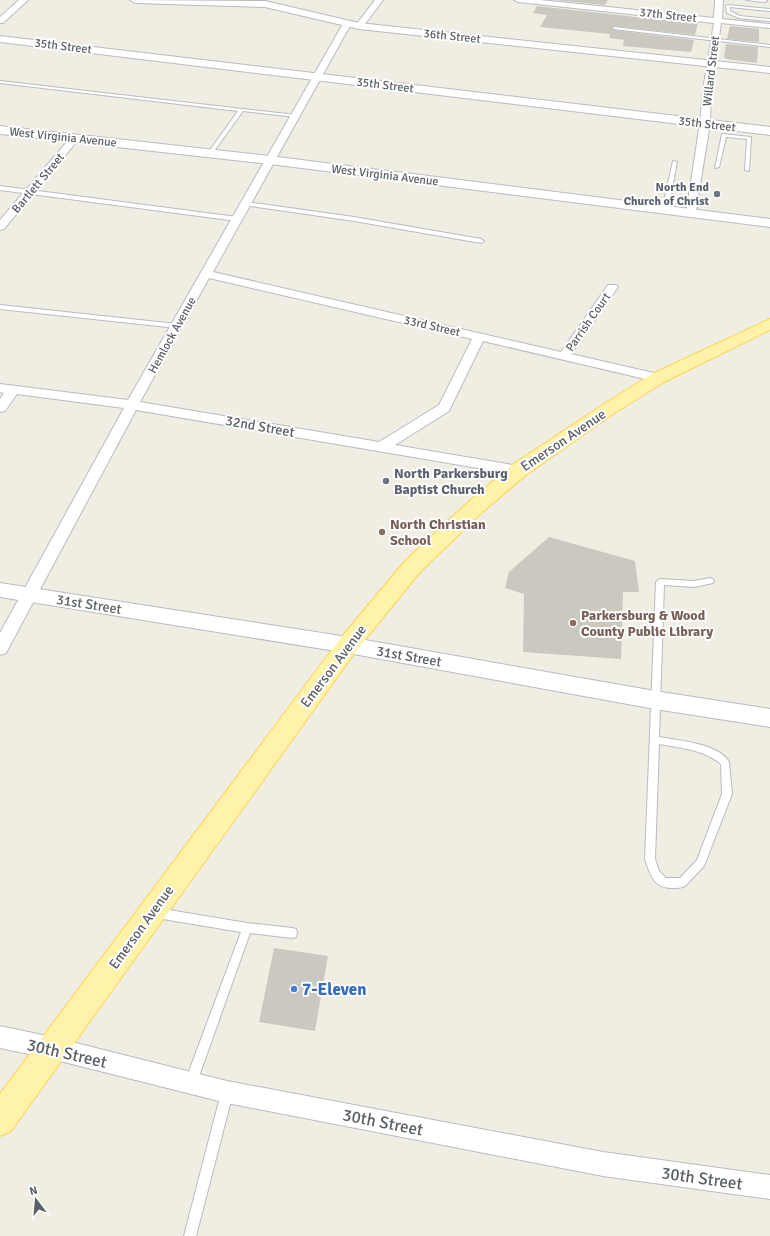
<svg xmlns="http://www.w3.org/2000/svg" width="770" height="1236" font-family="Signika,sans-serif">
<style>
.building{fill:#cbc8c0}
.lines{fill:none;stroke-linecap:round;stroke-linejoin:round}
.service-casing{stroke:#b8bbc1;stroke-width:2}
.minor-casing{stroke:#b8bbc1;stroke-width:2}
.tertiary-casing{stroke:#b8bbc1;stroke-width:2}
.primary-casing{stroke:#ffd24d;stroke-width:2}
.service{fill:#fff;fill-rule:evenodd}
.minor{fill:#fff;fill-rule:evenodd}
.tertiary{fill:#fff;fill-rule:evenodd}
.primary{fill:#fff3a9;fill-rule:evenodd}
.worship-dot{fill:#6b7280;stroke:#fff;stroke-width:1.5}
.education-dot{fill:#8d6e63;stroke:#fff;stroke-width:1.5}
.shop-dot{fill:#3f7fe0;stroke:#fff;stroke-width:1.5}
.labels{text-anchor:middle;stroke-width:4;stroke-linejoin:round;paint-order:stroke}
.far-street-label{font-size:12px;fill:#5b6066;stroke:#fff}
.far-worship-label{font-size:12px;font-weight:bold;fill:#5b616d;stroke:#fff;text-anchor:end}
.street-label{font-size:14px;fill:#5b6066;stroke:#fff}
.worship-label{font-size:14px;font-weight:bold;fill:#5b616d;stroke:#fff;text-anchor:start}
.education-label{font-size:14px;font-weight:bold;fill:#785e54;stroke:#fff;text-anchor:start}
.near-shop-label{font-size:17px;font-weight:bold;fill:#366cbe;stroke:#fff;text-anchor:start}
.near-street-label{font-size:17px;fill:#5b6066;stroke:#fff}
</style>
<rect width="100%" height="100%" fill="#f0ede3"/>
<path class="building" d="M555 0H608L605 5Z
M537 6 645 18 698 23 695 35 614 26 612 28 613 30 694 40 691 52 623 46 624 40 609 38 610 34 540 27 547 15 533 13Z
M730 26 759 29V42L727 39Z
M726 44 758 47 757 63 726 59 724 57Z
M549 537 635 561 639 592H623L621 659 523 652 524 594 505 588 509 572Z
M274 948 328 956 315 1031 259 1022Z"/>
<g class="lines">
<g class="service-casing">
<path id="service" d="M746 0H766L767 1 765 2Z
M728 5 770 9V11L730 7V11L740 16 770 19V21L739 18 727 13 726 6Z
M614 27 770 45V47L613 29Z
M0 81 296 115 298 116 296 117 243 111 212 154H210L208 153 238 111 0 83Z
M722 134 751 137 749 171 745 170 747 139 726 137 719 167 715 168Z
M673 161 677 162 668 210 665 212 662 210Z
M0 186 237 217 240 219 237 221 0 190Z
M246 202 354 217 481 239 484 241 481 243 354 221 244 205 243 204Z
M0 305 177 324 180 326 177 328 0 309Z
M710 578 713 579 714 581 713 583 694 587 664 585 659 737C677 740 720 744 729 762L732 794 704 866 685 886C681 888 677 888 673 888 653 888 651 876 645 859L656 582 660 579 694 581ZM659 744C681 748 702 749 721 764L722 794 697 860 680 878H666L659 871 655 859Z
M157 908 247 923 292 928 296 929 297 933 296 937 292 938 250 933 197 1082 195 1086 191 1088 187 1086 185 1082 241 932 157 918 153 916 152 913 153 910Z
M227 1087 231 1089 233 1093 196 1236H184L221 1093 223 1089Z"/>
</g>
<g class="minor-casing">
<path id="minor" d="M19 0H28L3 23H0V17Z
M375 0H383L362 28H356L355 26Z
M514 0H540L714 18 715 0H723L722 19 770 24V28L721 23 711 90 710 123 695 216H687L686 214 700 123 703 90 714 23 518 2Z
M344 22H350L351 24 213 272 561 352 608 285H616L618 287 571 354 658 374 663 375 664 378 663 381 658 382 483 341 449 411 395 445 524 467 526 470 524 473 519 475 136 410 6 653 0 655V633L124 408 17 394 5 411 0 412V399L4 393 0 392V384L128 400ZM209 278 472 339 439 405 379 442 140 402Z
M75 135 80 138 78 140 4 229 0 230V220L72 136Z
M0 1026 52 1037 227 1081 603 1152 770 1175V1199L603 1176 227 1103 52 1059 0 1048Z"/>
</g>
<g class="tertiary-casing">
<path id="tertiary" d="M130 0 265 1 359 23 770 67V73L359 29 265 7 135 3Z
M0 36 770 127V135L0 42Z
M0 126 270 156 770 219V227L270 164 0 134Z
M0 583 348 637 655 691 770 709V727L655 709 348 653 0 597Z"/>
</g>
<g class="primary-casing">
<path id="primary" d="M770 319V330L664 382 613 414 526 475 479 515 419 573 356 651 11 1131 0 1136V1094L340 639 405 561 465 505 512 465 601 406 652 374Z"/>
</g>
<use href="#service" class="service"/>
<use href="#minor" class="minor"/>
<use href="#tertiary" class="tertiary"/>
<use href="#primary" class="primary"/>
</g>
<g class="worship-dot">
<circle cx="717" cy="194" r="4"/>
<circle cx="386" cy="481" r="4"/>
</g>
<g class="education-dot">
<circle cx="382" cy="532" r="4"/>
<circle cx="573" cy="623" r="4"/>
</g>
<circle class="shop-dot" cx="294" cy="989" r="4"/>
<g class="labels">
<g class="far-street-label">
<text transform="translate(668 15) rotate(6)" y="4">37th Street</text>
<text transform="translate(452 36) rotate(6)" y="4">36th Street</text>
<text transform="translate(63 46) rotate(7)" y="4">35th Street</text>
<text transform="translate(711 71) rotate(-83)" y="4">Willard Street</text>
<text transform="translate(385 85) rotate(7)" y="4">35th Street</text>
<text transform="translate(707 124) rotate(7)" y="4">35th Street</text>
<text transform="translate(63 137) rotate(6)" y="4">West Virginia Avenue</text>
<text transform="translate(385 175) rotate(7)" y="4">West Virginia Avenue</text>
<text transform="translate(38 183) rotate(-50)" y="4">Bartlett Street</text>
<text transform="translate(588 322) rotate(-55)" y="4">Parrish Court</text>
<text transform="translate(432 326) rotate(13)" y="4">33rd Street</text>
<text transform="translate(172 335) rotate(-61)" y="4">Hemlock Avenue</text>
</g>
<g class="far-worship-label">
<text x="709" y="191">North End<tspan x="709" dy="14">Church of Christ</tspan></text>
</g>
<g class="street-label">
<text transform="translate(260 426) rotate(10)" y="5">32nd Street</text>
<text transform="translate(563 440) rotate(-34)" y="5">Emerson Avenue</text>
<text transform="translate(89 604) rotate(9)" y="5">31st Street</text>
<text transform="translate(409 656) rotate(10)" y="5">31st Street</text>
<text transform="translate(333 666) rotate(-53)" y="5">Emerson Avenue</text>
<text transform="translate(141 927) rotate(-54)" y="5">Emerson Avenue</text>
</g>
<g class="worship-label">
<text x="394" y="478">North Parkersburg<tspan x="394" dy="16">Baptist Church</tspan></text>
</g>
<g class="education-label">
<text x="390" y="529">North Christian<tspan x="390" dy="16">School</tspan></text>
<text x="581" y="620">Parkersburg &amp; Wood<tspan x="581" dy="16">County Public Library</tspan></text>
</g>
<g class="near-shop-label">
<text x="302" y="995">7-Eleven</text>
</g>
<g class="near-street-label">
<text transform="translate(67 1053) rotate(13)" y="6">30th Street</text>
<text transform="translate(383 1122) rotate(11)" y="6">30th Street</text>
<text transform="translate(702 1178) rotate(8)" y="6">30th Street</text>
</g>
</g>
<g transform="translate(36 1200) rotate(344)" stroke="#ffffff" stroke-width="3" paint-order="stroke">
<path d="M0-3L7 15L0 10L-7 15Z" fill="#5b6066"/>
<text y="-6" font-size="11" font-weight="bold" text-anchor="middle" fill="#5b6066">N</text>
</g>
</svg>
